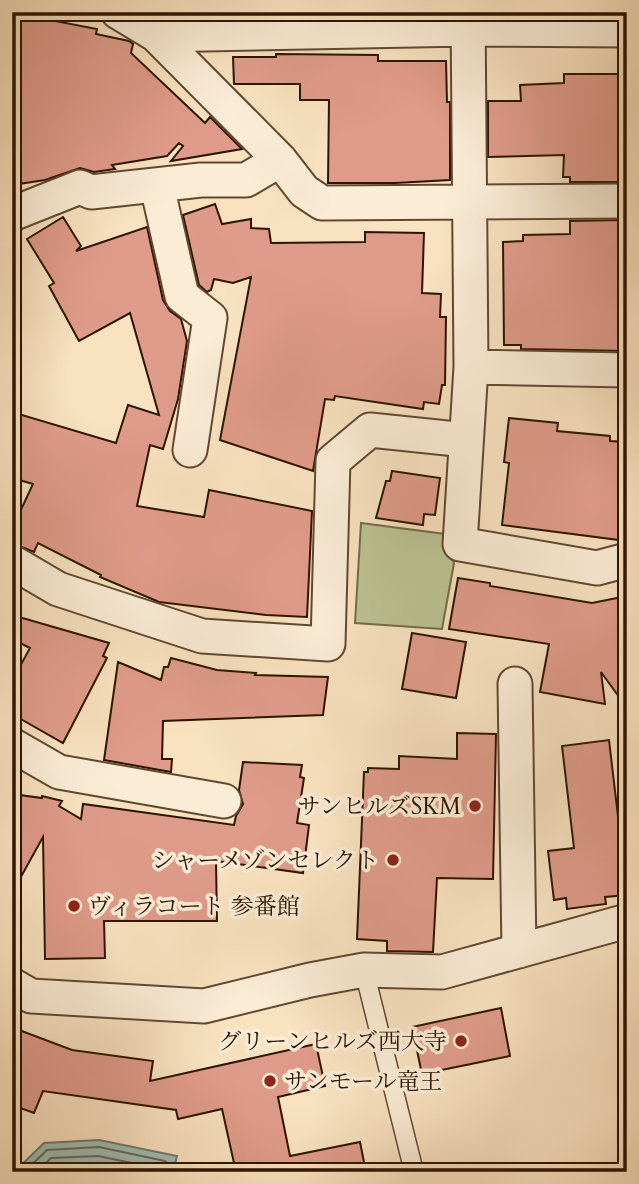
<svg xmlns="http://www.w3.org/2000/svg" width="639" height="1184" font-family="Cardo,'Noto Serif JP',serif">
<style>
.green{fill:#bcc393;stroke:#746c4a;stroke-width:2}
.water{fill:#9ebdb3;stroke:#71796b;stroke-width:2}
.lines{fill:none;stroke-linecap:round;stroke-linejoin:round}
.shore{stroke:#66685a;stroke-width:2}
.building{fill:#df9b8a;stroke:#2d1400;stroke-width:2}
.service-casing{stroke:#604830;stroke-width:21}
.minor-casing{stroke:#604830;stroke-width:37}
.service{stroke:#fbecd6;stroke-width:18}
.minor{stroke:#fbecd6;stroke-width:33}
.poi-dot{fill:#8f2418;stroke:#fbecd6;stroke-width:2.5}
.labels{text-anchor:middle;stroke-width:7;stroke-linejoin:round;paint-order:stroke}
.poi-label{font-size:23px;fill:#2d1400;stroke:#fbecd6;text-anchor:end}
</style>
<rect width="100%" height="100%" fill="#f9e2c0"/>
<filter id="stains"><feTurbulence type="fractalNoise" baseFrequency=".00286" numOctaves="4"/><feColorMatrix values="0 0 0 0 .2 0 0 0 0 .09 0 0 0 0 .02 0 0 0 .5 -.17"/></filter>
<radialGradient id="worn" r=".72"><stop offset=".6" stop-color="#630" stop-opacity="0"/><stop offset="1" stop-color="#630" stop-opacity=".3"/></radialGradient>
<path class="green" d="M361 523 445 534 448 549 454 563 442 629 355 623Z"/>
<path class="water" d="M99 1140 177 1156 173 1172H14L44 1143Z"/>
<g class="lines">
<path class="shore" d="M24 1172 47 1150 99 1147 165 1161 168 1164 167 1172
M37 1172 51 1158 98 1156 156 1168 158 1172
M52 1172 56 1168 97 1167 122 1172"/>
</g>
<path class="building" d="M12 12H38L39 18 97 29 96 34 129 41 133 44 131 53 205 123 210 117 242 149 171 161 183 146 179 143 167 156 112 165 115 169 94 172 80 168 45 180 12 185Z
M276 54 378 55V61H446L447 102H450V180L395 183H328L329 100H300V84H234L233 57H276Z
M564 74H622L624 182H570V177H563L564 155 488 157V101H521L520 85 564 83Z
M215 204 222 224 251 219V228L269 229 271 243 365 242V232L424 233 422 293 441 294 440 317H446L445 385H442L439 404 424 402 423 409 335 396 334 400 325 399 313 471 220 440 251 277 233 283 214 279 211 290 207 292 199 285 183 215Z
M63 217 81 246 76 251 147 227 163 300 170 311 181 319 187 341 178 399 163 449 150 445 137 506 204 517 209 490 312 511 307 617 266 615 159 602 100 577 101 575 38 543 34 552 12 543V529L33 484 12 478V412L116 443 128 405 159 415 130 313 79 341 49 286 54 283 27 239Z
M623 220V229H627V351L521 349V345H504L503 242 523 241V235L570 234V221Z
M509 418 558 423 557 431 610 436V441L627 442 622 501 627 502V541L502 525 509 463 504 462Z
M392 471 440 478 435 515 424 514 423 525 376 518 386 481H390Z
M458 578 490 583V586L592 603 627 596V708L601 672 605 704 540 692 549 644 449 629Z
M12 615 109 643 103 656 107 658 63 743 12 714V681L30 648 12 639Z
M412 633 466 642 456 698 402 689Z
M171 658 217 670 256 673 255 675 328 677 323 715 163 721 162 759H172L171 772 104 760 118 662 161 680 164 667H168Z
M457 733 496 734 493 879 437 878 433 952 387 951V941L357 939 364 772H368V768L399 769V756L457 759Z
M609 740 621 842H627V895L605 897 606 904 567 909 566 898 554 900 548 851 574 848 562 746Z
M243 762 302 765 300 777 304 778 297 823 309 825 303 873 216 861 217 921H104L105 958 45 959 43 837 12 893V794L42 798V796L62 801 59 806 81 819 83 804 234 825 236 816 243 804 239 790Z
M501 1008 510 1056 422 1074 412 1027Z
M19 1030 72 1050 153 1061 150 1081 316 1044 325 1086 278 1097 290 1156 360 1142 366 1172H236L222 1109 178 1119 176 1110 43 1091 34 1113 12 1105V1047Z"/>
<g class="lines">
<g class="service-casing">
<path id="service" d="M364 970 414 1172"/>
</g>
<g class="minor-casing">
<path id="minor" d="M118 12 156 35 280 160 304 191 322 203 627 201
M468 12 471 367 460 544 597 568 627 560
M156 35 468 29 627 30
M157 186 182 296 210 318 190 450
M12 214 80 187 91 192 201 180H246L280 160
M471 367 627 370
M12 562 58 589 202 636 328 644 333 461 370 430 466 440
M515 684 519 951
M12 745 59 772 224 801
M12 985 31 996 204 1006 310 980 364 970 442 972 627 921"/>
</g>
<use href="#service" class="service"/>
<use href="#minor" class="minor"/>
</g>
<g class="poi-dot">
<circle cx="475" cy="806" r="7"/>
<circle cx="393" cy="860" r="7"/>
<circle cx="74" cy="906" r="7"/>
<circle cx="461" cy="1041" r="7"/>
<circle cx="270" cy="1081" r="7"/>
</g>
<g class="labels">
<g class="poi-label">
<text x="461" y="814">サンヒルズSKM</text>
<text x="379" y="868">シャーメゾンセレクト</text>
<text x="88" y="914" text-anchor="start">ヴィラコート 参番館</text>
<text x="447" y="1049">グリーンヒルズ西大寺</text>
<text x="284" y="1089" text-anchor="start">サンモール竜王</text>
</g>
</g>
<rect width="639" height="1184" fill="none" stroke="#f9e2c0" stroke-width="42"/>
<rect x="14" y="14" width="611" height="1156" fill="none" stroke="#2d1400" stroke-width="3.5"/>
<rect x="21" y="21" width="597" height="1142" fill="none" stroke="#2d1400" stroke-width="2"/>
<rect width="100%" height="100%" filter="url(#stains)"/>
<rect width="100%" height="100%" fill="url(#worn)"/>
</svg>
